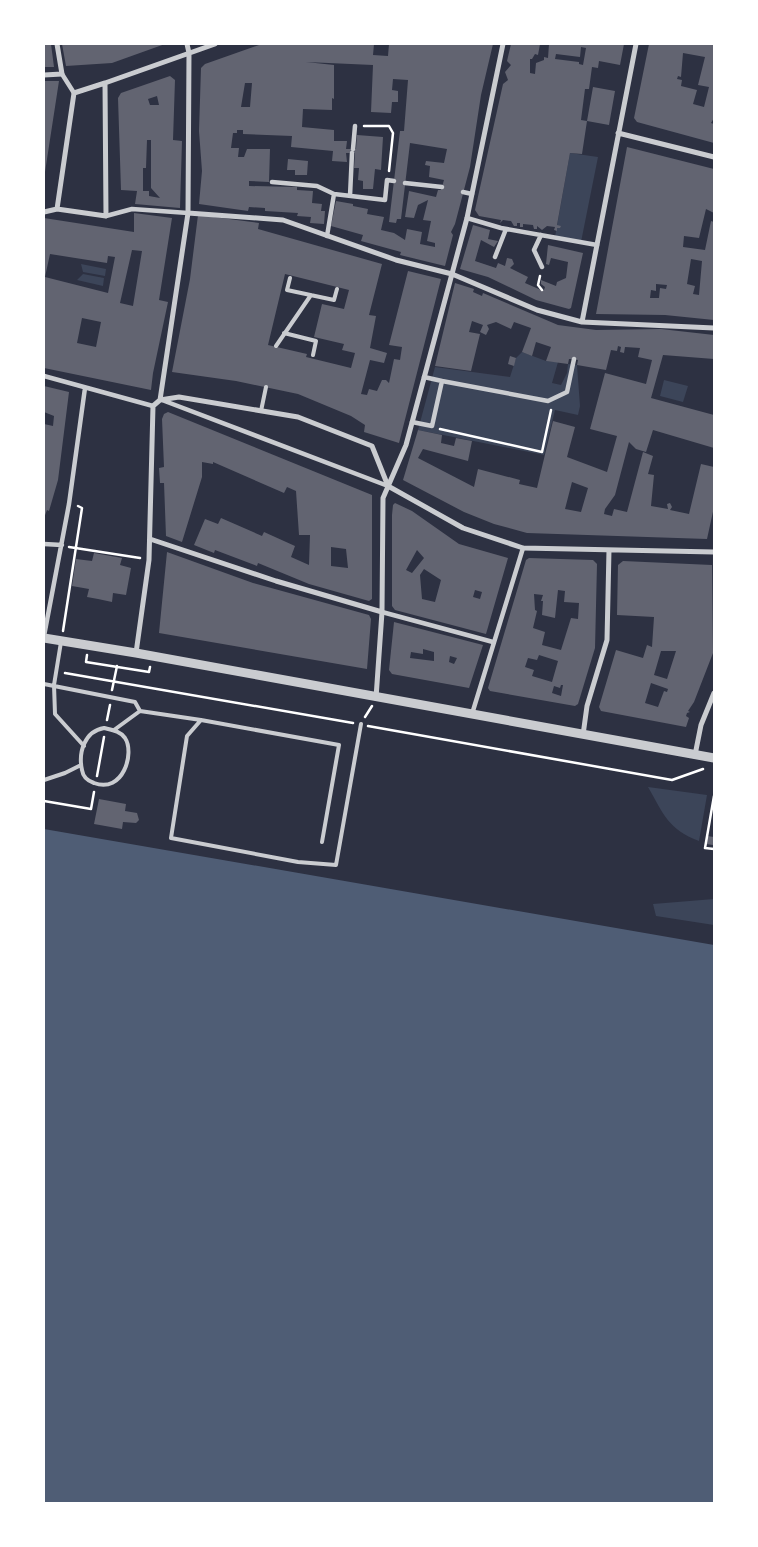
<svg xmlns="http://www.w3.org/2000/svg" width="758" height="1547" font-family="Manrope,sans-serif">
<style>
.green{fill:#3c4559}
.water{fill:#4f5d75}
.building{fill:#626471;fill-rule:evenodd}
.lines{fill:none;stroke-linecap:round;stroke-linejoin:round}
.path{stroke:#fff;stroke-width:2.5}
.service{stroke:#caccd0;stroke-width:4}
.pedestrian{stroke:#caccd0;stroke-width:4.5}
.minor{stroke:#caccd0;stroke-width:5}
.tertiary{stroke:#caccd0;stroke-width:9}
</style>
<rect width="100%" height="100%" fill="#2d3142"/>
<path class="green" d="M570 153 598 157 581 242 555 237Z
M81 264 106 269 105 276 83 272Z
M83 274 104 278 103 286 77 280Z
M522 352 546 361 558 362 552 383 561 385 567 373 568 364 577 365 580 406 578 415 555 410 544 455 418 430 435 367 510 377 516 358Z
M664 380 688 386 683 402 660 396Z
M648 787 707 795 699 841C668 829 664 815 648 787Z
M714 899V925L656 916 653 904Z"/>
<path class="water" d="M44 829 714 945V1503H44Z"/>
<path class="building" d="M44 44H51L54 67H44Z
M62 44H165L112 63 66 66Z
M262 44H374L373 55 388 56 389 44H493L481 95 470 167 455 224 451 232 453 235 445 266 400 255 401 252 361 241 363 235 331 226 336 201 353 204V206L368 209 367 214 384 217 381 230 394 233 405 240 407 229 422 232 420 244 435 247V243L427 241 431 221 423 220 428 200 418 205 414 218 405 217 409 191 436 197 438 190H441L444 180 429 177 430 166 425 165 426 161 444 163 447 149 410 143 401 219H397L396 223 389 222 400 131H404L408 80 393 79 392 90 398 91V102H392L391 113 371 112 373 65 306 62 334 65V99L332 98V110L303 109 302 127 334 130V141H347L346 149H356L357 135 383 137 381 170 375 169 373 189H363V181L358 180 359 168H354L355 153H346L347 162 332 161 333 151 291 147 292 136 243 134V130H237V133H233L231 148H239L238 157H244L247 149H270L269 182 249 181V186L297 187V190L313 191 312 203 322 204 321 211H325L324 224 310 223 311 217 297 216 298 213 265 211V208L249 207 248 211 199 204 202 171 199 131 201 68 205 64ZM245 83H252L250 107H241Z
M511 44H540L538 55 535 54 532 59H530V73L535 74 536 63 544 60V57L548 58 549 44H624L620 65 599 61 598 68 592 67 589 89H585L581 120 587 121 593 87 615 91 609 125 587 121 582 154 570 153 557 225 561 226 560 228H557V231L554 230 555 227 547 226 542 230 537 226V229H534L533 225 523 224V227H520V223H517V226H514L511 221 503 220 500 223 501 220 479 216 475 210 503 84 508 80 505 72 511 65 507 61ZM581 47 586 48 583 65 579 64V62L555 59 556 54 580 57Z
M649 44H714V118L711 123 714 124V143L637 122 634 118ZM683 53 705 57 698 85 709 87 704 107 693 104 697 90 681 86 682 80 677 79 678 76 681 77Z
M170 76 175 80 173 140 182 141 180 208 135 204 137 191 121 190 118 98 121 93ZM157 96 159 105H150L148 99ZM147 140H151V188L160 198 149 196V191H143V168H146Z
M44 81H59L45 172H44Z
M627 147 714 169V213L706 209 699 238 684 236 683 247 705 250 711 221 714 222V320L665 315 596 314ZM691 259 702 261 699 295 693 294 695 286 687 284ZM656 284 667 285 666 289 660 288 659 298H650L651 290 656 291Z
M288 159 308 161 307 175H295V170H287Z
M134 213 172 218 159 300 168 302 153 373 151 390 44 368V218L134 232ZM132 250 142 251 133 306 120 303ZM50 254 107 263 108 256 115 257 108 293 45 277ZM82 318 101 322 96 347 77 343Z
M198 215 259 223 258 229 382 264 369 315 376 316 370 348 387 353 384 363 370 360 361 394 367 395 369 389 377 391 382 380H386L389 383 394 359 400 360 402 347 389 345 408 271 441 279 399 443 364 432 365 425 351 416 298 394 236 381 172 372 190 279ZM285 274 349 290 344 309 322 304 314 337 344 344 342 350 355 353 351 368 306 357 307 354 268 345Z
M473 225 490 230 488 239 498 241 494 247 481 240 475 261 496 268 498 263 505 266 507 258 512 259 514 264 510 268 528 277 525 283 541 290H544L545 287 541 284V280L556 286 557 282 566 278 568 262 551 258 549 265 546 264 548 245 583 253 571 308 569 309 536 300 488 277 460 269Z
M455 283 474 289 473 292 482 296 483 293 558 325 596 330 661 329 714 335V359L663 355 651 398 714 415V448L653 430 646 452 636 449 629 442 615 495 605 509 604 514 612 516 614 509 627 512 643 452 653 456 648 474 654 475 651 506 668 509 667 504 670 503 672 507 670 510 689 514 701 464 714 467V507L707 539 527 533 494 524 464 512 403 480 418 430 442 435 441 443 454 446 456 438 472 441 468 461 423 449 418 458 474 487 478 469 520 480 519 484 537 488 553 421 575 427 567 457 607 472 617 436 590 429 605 373 646 384 652 360 638 357 640 348 625 347 624 353 620 352 621 347 618 346 617 351 611 350 606 370 577 365 578 360 574 359H569L568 364 546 361 551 347 536 342 532 356 522 352 531 328 514 322 511 329 496 322 487 325 489 329 486 335 480 332 483 325 472 321 469 332 480 334 471 371 435 366ZM572 482 588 488 581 512 565 509Z
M510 356 516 358 514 366 508 364Z
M44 386 69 392 58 480 49 511 47 510 44 518V424L53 426 54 416 44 412Z
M168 412 372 495V599L369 601 309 584 258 563 257 566 215 550 214 553 194 545 205 519 218 524 221 518 262 536 264 532 295 546 291 557 309 565 310 535H299L296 491 287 487 284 493 213 462V464L202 462V477L182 542 166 536 164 483H160L159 468 164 467 162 419 164 414ZM331 547 346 549 348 568 331 566Z
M395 503 412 511 459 544 508 558 486 634 395 610 392 606V515L393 505ZM417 550 424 558 412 573 406 570ZM424 569 441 580 435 602 422 599 420 575ZM475 590 482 592 480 599 473 597Z
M167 552 253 583 369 615 371 619 367 669 159 633Z
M94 553 122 558 120 565 131 568 126 595 113 593 112 602 98 599 87 597 89 589 72 586 76 559 92 561Z
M529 558 593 560 597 564 595 648 578 704 575 706 490 691 488 688 526 560ZM558 590 565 591 564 602 579 603 578 619 571 618 561 650 542 645 545 632 533 628 537 611 535 610 534 594 543 595 541 601H543L542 615 555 618ZM539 655 558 661 552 682 532 676 534 670 525 667 528 658 537 660ZM561 685H563L561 696 552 693 554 686 560 688Z
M623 561 712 565 713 653 694 702 688 711 690 712 687 713 686 716 689 718 686 727 601 711 599 707 616 650 643 658 647 645 652 647 654 617 617 615 618 565ZM661 651H676L667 679 654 675ZM651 683 668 689 667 692 664 691 658 707 645 703Z
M394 622 483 645 469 688 392 674 389 670ZM423 649 434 652V661L410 658 411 652 423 654ZM450 656 457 658 454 664 449 662Z
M99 799 126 804 125 811 137 813 139 820 136 823 123 822 122 829 94 824Z
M707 836 714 837 713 845 706 844Z"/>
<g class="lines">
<path class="path" d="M364 126H389L393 133 389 171
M540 276 538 285 542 290
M440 429 542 452 551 410
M69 547 140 558
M63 631 82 508 78 506
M87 655 86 662 149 672 150 667
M65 673 353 723
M112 690 117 666
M365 717 372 706
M107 720 110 705
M368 726 672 780 703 769
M97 776 104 737
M714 796 705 848 714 849
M44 801 91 809 94 792"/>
<path class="service" d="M290 278 287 290 334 300 337 289
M284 333 316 341 313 355
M276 346 311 295
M261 411 266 387
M61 642 54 685 55 714 84 746
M44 684 135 702 140 711 201 720 339 745 322 842
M201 720 187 736 171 838 298 862 336 865 361 724
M104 728C112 730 120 731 125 738 135 753 123 794 94 783 88 781 83 777 82 770 78 752 85 731 104 728Z
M114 730 140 711
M44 780 65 773 81 765"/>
<path class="pedestrian" d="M62 74 74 93
M353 149 355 126
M272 182 317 186 334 194
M405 183 442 187
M463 192 472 194
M350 196 352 153
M106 216 132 209 188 213
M467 218 501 228 597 245
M541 235 534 250 542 267
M327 236 334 194 385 200 387 180 394 181
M495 257 506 229
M44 376 153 406
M424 377 442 381
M162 400 388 486
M412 422 432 426 442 381 548 401 567 392 574 359
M44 544 62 545
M382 612 493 642
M44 636 69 504 85 388
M472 714 523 548"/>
<path class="minor" d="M44 75 62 74 57 44
M105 83 215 44
M618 133 714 157
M44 212 57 209 106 216 105 83 74 93 57 209
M188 213 283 220 396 260 452 274 537 310 582 322 714 328
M582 322 636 44
M160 400 188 213 189 53 187 44
M388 486 463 528 523 548 714 552
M150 539 276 581 382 612
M136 653 149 560 153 406 160 400 179 397 298 417 372 446 388 486
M376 698 382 612 383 498 406 445 467 218 503 44
M583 735 587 706 607 640 609 550
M695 755 701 725 714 693"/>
<path class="tertiary" d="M44 638 136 653 714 758"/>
</g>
<rect width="758" height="1547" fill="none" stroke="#ffffff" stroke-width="90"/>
</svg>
